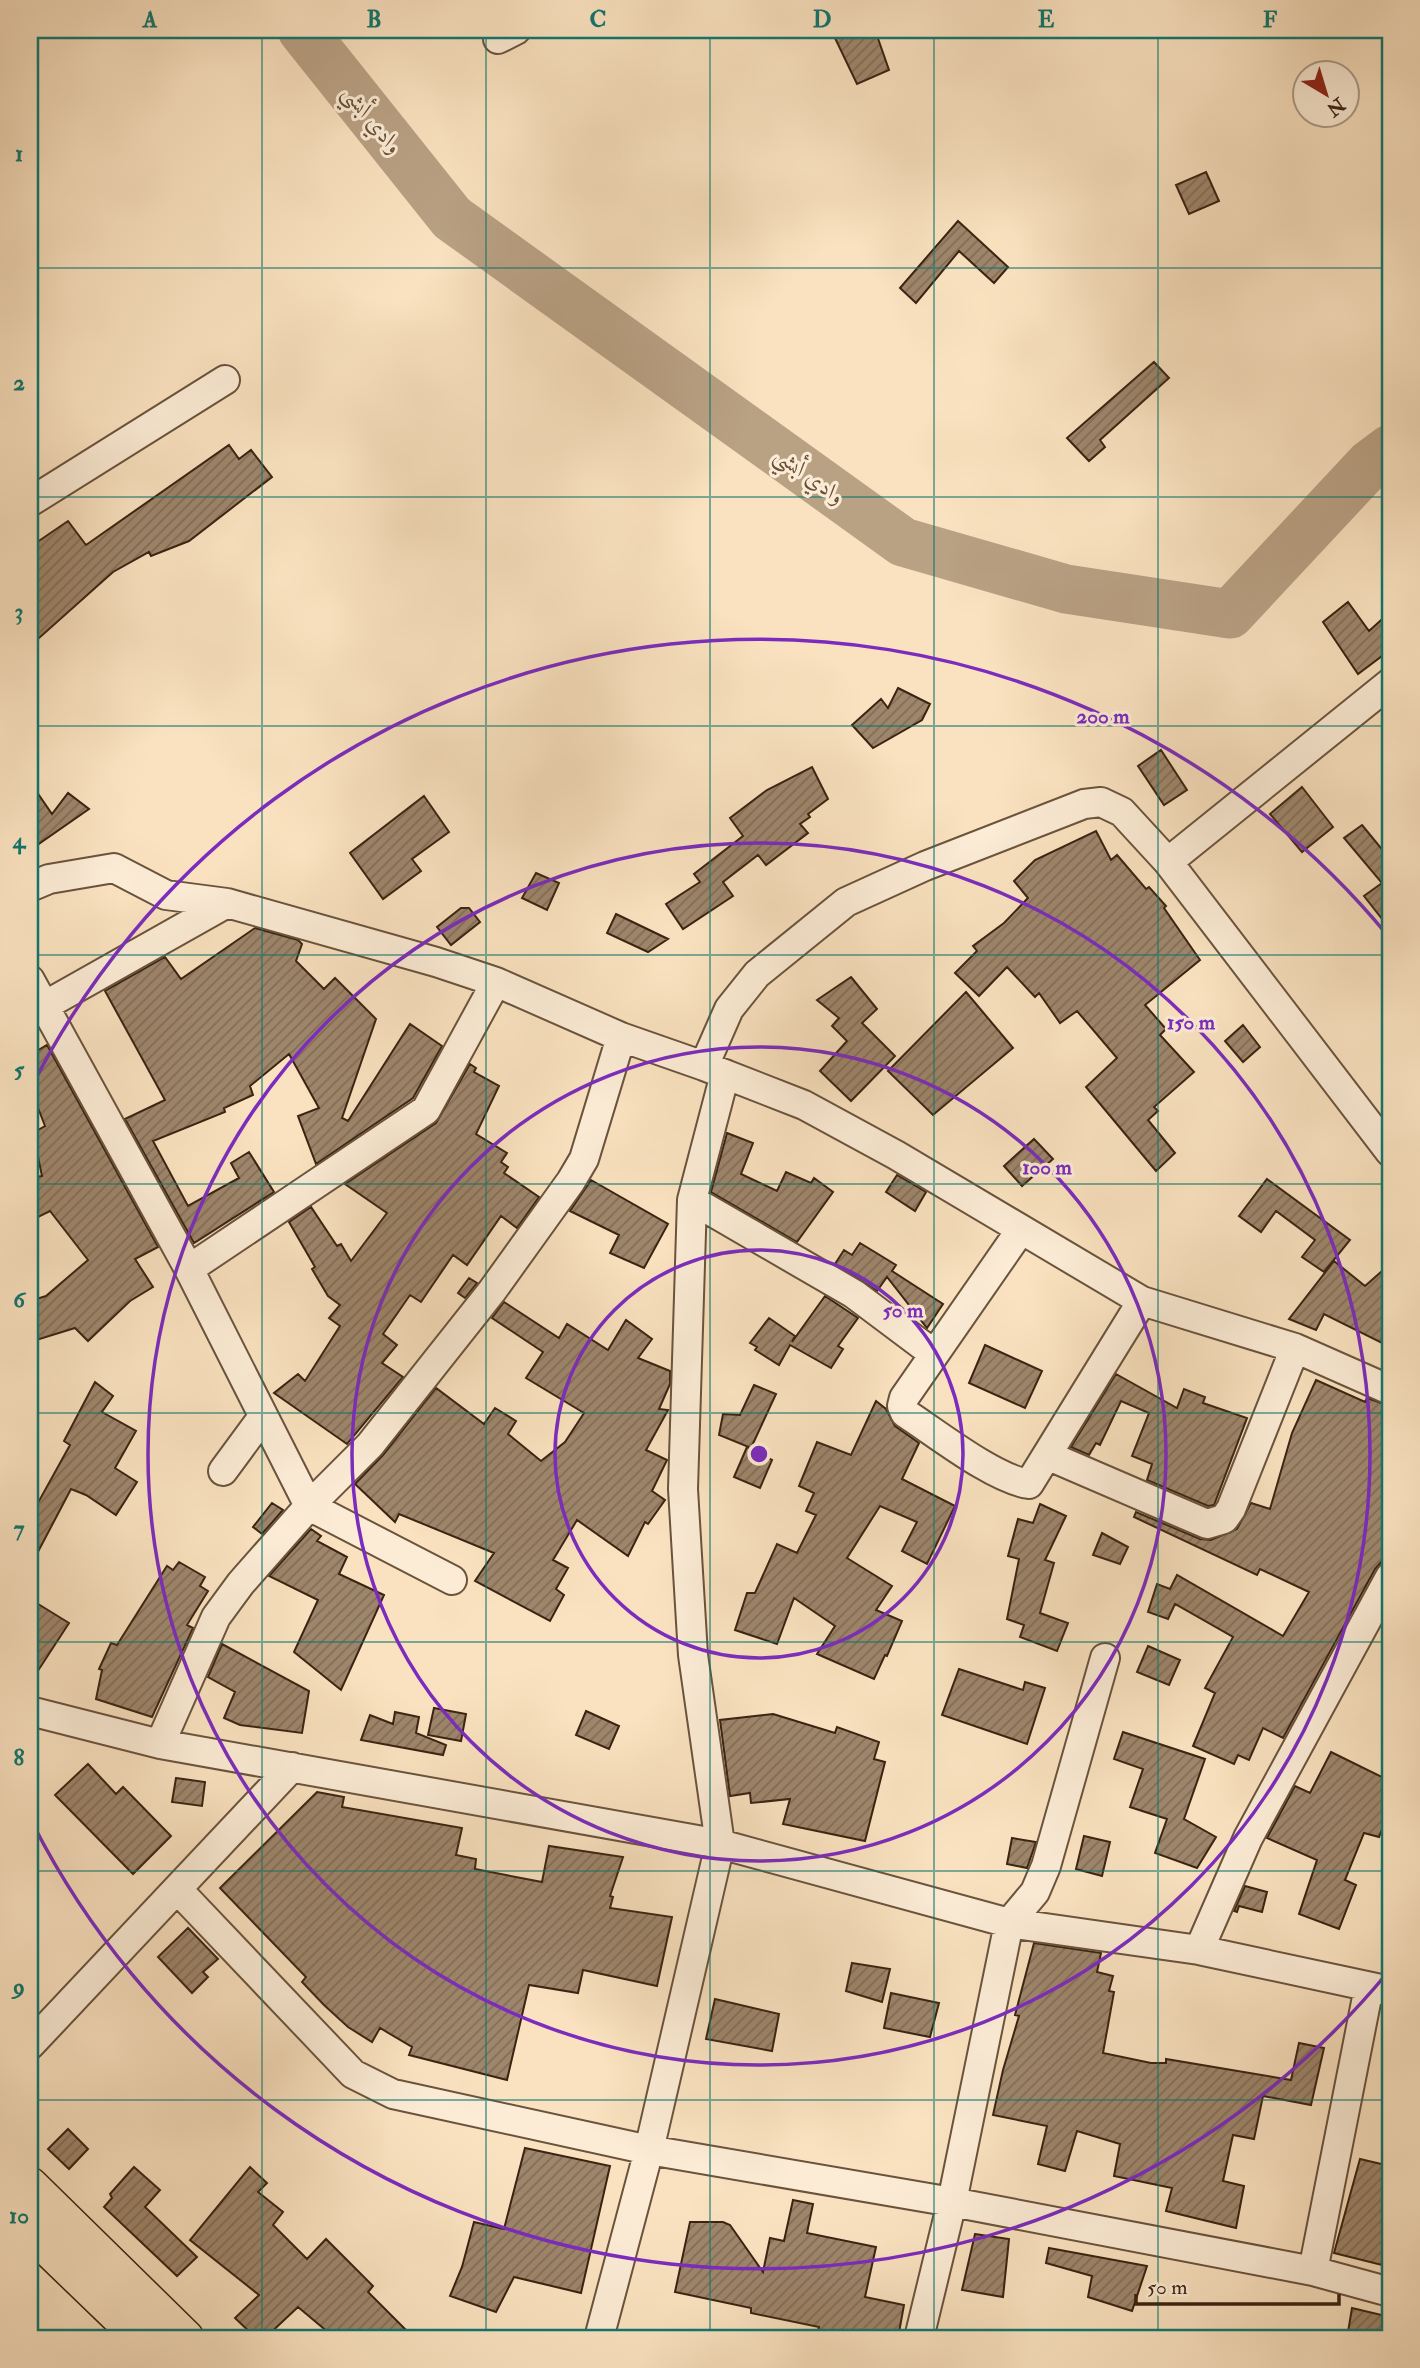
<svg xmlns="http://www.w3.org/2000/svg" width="1420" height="2368" font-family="'IM FELL Double Pica',Amiri,serif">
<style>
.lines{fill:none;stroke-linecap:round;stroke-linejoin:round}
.river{stroke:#b9a184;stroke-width:49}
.building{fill:url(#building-hatch);stroke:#3a2311;stroke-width:2}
.minor-casing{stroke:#6a533d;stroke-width:32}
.major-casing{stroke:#3a2311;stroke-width:38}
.minor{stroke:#fcecd6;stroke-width:28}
.major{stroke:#fae2c0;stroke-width:35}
.grid{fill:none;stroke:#0f766e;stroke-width:2;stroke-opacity:0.55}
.ring{fill:none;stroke:#7b2cbf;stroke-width:3.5}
.labels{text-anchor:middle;stroke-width:6;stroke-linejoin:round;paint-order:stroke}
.water-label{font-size:23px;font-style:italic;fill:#664f39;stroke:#fcecd6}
.centre{fill:#7b2cbf;stroke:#fcecd6;stroke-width:3.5}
.ring-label{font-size:21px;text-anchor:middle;font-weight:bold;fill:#7b2cbf;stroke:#fcecd6;stroke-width:6;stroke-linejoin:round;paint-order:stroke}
.neatline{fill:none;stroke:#0f766e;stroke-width:2.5}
.grid-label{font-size:23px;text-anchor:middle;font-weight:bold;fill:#0f766e}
</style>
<defs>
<pattern id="building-hatch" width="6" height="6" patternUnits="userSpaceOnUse" patternTransform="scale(1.75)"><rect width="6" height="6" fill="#9e866c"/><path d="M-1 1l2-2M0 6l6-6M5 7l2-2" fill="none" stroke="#826d57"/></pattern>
</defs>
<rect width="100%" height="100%" fill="#fae2c0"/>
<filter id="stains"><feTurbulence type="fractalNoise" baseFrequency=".00286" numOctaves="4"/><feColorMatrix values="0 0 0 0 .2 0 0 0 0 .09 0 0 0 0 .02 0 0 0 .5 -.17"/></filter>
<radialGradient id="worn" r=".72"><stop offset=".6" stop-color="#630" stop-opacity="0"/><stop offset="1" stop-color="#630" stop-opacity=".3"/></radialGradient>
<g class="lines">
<path class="river" d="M302 30 452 218 903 542 1066 589 1230 614 1370 464 1390 449"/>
</g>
<path class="building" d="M857 30H875L889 70 857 84 835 38Z
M1206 172 1219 201 1189 214 1176 185Z
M958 221 1008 267 994 283 959 251 916 303 900 288Z
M1154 362 1169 378 1100 440 1105 447 1089 461 1067 438Z
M229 445 239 459 251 450 272 477 189 541 151 556 149 552 113 572 30 646V547L68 521 86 545Z
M1348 602 1369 631 1390 612V650L1358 674 1323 622Z
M898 688 930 704 922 720 873 748 852 725 881 699 888 708Z
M1161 750 1187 790 1164 805 1138 766Z
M812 767 828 799 808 814 810 817 800 824 808 833 766 865 758 855 723 882 733 896 683 929 666 904 700 882 694 874 743 836 730 818 767 790Z
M30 782 52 814 68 793 89 809 30 850Z
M1302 787 1333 827 1302 852 1270 814Z
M424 796 449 832 412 859 421 871 383 899 350 853Z
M1362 825 1390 859V929L1364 896 1382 883 1344 838Z
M1096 831 1111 860 1117 855 1146 889 1149 887 1166 906 1164 908 1200 960 1145 1005 1166 1029 1160 1035 1194 1072 1154 1107 1158 1111 1148 1120 1175 1153 1156 1171 1086 1087 1117 1058 1077 1011 1060 1023 1039 993 1035 997 1007 967 979 996 955 973 977 951 973 946 1004 923 1028 898 1014 881 1035 860Z
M536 873 559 883 547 910 522 898Z
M461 908H469L480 922 451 945 437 927Z
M616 914 668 939 648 952 607 933Z
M255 928 298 940 302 944 296 961 324 989 335 978 376 1019 342 1118 348 1121 410 1024 442 1046 413 1098 316 1164 298 1116 319 1108 289 1054 250 1086 253 1095 224 1108 225 1112 153 1141 188 1206 239 1178 231 1163 249 1152 274 1192 194 1243 125 1119 165 1100 105 991 165 957 181 979Z
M851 977 877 1009 862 1023 895 1056 851 1101 820 1071 847 1041 832 1026 839 1018 817 1000Z
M966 992 1013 1048 933 1115 888 1071Z
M1243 1025 1260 1047 1243 1062 1225 1041Z
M47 1045 158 1247 135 1259 153 1287 130 1301 88 1341 75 1328 30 1342V1301L46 1296 88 1260 50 1211 30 1221V1178L42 1176 33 1133 45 1126 30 1087V1055Z
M470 1064 476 1068 474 1072 499 1086 476 1134 507 1153 501 1162 508 1167 504 1173 539 1197 517 1228 501 1216 467 1265 453 1255 421 1302 410 1295 383 1334 397 1345 382 1363 403 1377 347 1444 274 1393 298 1374 305 1381 340 1326 329 1318 340 1305 328 1296 312 1269 315 1267 289 1222 311 1207 337 1246 341 1244 351 1261 387 1213 345 1184 436 1123Z
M727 1133 753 1143 741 1174 777 1191 786 1172 811 1183 814 1178 833 1192 797 1242 711 1192Z
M1034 1139 1053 1159 1022 1186 1004 1166Z
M897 1175 926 1192 915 1211 886 1192Z
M1267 1179 1350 1240 1324 1272 1302 1257 1315 1240 1276 1211 1261 1232 1239 1216Z
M591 1180 668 1224 644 1268 610 1253 619 1235 570 1211Z
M860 1243 896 1265 892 1271 943 1304 927 1328 887 1277 877 1291 835 1264 844 1250 852 1255Z
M1334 1261 1365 1286 1390 1264V1347L1324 1314 1316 1330 1289 1319Z
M469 1278 477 1283 465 1298 458 1293Z
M825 1296 858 1318 838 1346 843 1349 831 1368 790 1345 779 1365 755 1350 757 1347 750 1343 769 1318 795 1336 792 1342Z
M504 1302 559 1338 567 1324 608 1350 626 1320 652 1339 638 1358 670 1371V1384L659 1409 668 1410 646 1450 667 1460 652 1491 665 1500 648 1524 645 1522 628 1556 577 1520 553 1560 568 1568 556 1589 564 1595 550 1621 475 1581 494 1553 399 1514 395 1522 355 1484 383 1455 436 1388 484 1424 495 1408 516 1421 508 1434 541 1461 565 1442 584 1413 526 1378 543 1352 492 1318Z
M985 1345 1042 1371 1025 1408 969 1383Z
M1116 1374 1177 1408 1184 1389 1205 1397 1203 1403 1247 1418 1214 1505 1208 1506 1147 1480 1152 1464 1132 1456 1149 1413 1121 1401 1100 1445 1096 1443 1089 1455 1071 1447Z
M1316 1380 1365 1402 1367 1398 1390 1406V1552L1375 1569 1283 1738 1263 1728 1249 1760 1238 1755 1234 1764 1193 1746 1215 1693 1205 1688 1233 1637 1175 1604 1168 1619 1148 1612 1157 1584 1170 1589 1177 1575 1283 1636 1309 1592 1260 1569 1257 1575 1134 1517 1136 1512 1200 1539 1211 1540 1237 1529 1251 1503 1270 1509 1292 1433Z
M95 1382 113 1396 102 1412 136 1431 115 1468 137 1482 116 1515 86 1495 71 1489 30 1567V1496L39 1501 70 1445 64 1441Z
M754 1385 776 1394 751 1448 719 1435 723 1414 740 1415Z
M876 1401 886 1409 895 1426 919 1443 902 1479 955 1506 927 1564 902 1551 917 1522 880 1506 847 1558 892 1586 876 1610 902 1621 887 1656 885 1655 874 1679 817 1654 835 1626 794 1598 777 1644 735 1630 747 1593H755L777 1544 797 1553 816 1515 806 1511 814 1493 799 1486 817 1442 851 1455Z
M747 1447 772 1460 760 1488 734 1477Z
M272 1503 283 1510 262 1534 253 1527Z
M1040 1504 1066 1516 1045 1560 1054 1563 1040 1613 1068 1623 1057 1651 1020 1637 1024 1625 1007 1619 1019 1559 1008 1556 1018 1519 1033 1523Z
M311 1529 321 1536 317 1541 347 1557 339 1574 384 1595 341 1690 294 1652 318 1600 269 1576Z
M1102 1533 1128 1547 1120 1564 1093 1555Z
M179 1562 205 1577 200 1586 208 1591 187 1625 193 1628 152 1717 96 1699 102 1670 99 1669 111 1643 117 1645 167 1566 173 1570Z
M30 1599 69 1623 30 1683Z
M222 1644 309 1691 302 1733 240 1725 224 1718 235 1692 208 1677Z
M1148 1646 1180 1660 1169 1685 1137 1672Z
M959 1669 1023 1690 1025 1682 1045 1688 1027 1744 942 1715Z
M434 1708 466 1714 461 1741 428 1735Z
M586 1711 619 1726 609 1749 576 1735Z
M395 1712 419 1717 416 1733 446 1745 443 1755 361 1740 370 1715 393 1724Z
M773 1714 835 1733 837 1727 879 1742 874 1759 885 1762 865 1841 783 1824 790 1799 751 1803 750 1793 730 1796 720 1720Z
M1123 1732 1205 1759 1184 1819 1216 1837 1197 1868 1155 1853 1167 1819 1130 1807 1143 1769 1114 1759Z
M1331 1752 1390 1781V1809L1379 1837 1364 1833 1345 1880 1356 1885 1339 1929 1299 1914 1317 1860 1267 1838 1295 1786 1310 1793Z
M88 1764 116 1794 123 1787 171 1836 133 1874 55 1795Z
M176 1778 205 1782 202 1806 172 1802Z
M317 1792 344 1797 342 1807 462 1828 456 1855 476 1859 475 1869 542 1882 549 1846 623 1857 610 1896 613 1897 610 1908 672 1917 657 1986 583 1970 578 1993 529 1985 507 2080 409 2055 412 2047 380 2028 372 2042 348 2027 324 2005 302 1982 306 1977 220 1888Z
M1084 1836 1110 1842 1102 1876 1076 1869Z
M1012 1838 1036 1842 1027 1868 1007 1864Z
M1245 1886 1267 1892 1262 1912 1239 1906 1237 1912 1234 1911Z
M188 1928 218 1959 203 1972 208 1977 192 1993 158 1957Z
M1034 1943 1101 1953 1097 1972 1113 1976 1109 1991 1114 1992 1103 2053 1151 2063H1166V2059L1291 2080 1299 2043 1324 2048 1311 2105 1263 2096 1254 2139 1233 2135 1223 2181 1244 2186 1236 2228 1166 2211 1172 2188 1114 2176 1120 2144 1077 2131 1065 2171 1038 2164 1047 2126 993 2115 1003 2070 1019 2016 1015 2015Z
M852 1963 890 1969 882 2002 846 1991Z
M891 1993 939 2003 930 2037 884 2028Z
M715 1999 779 2014 772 2051 706 2039Z
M68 2129 88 2149 69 2169 48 2149Z
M525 2148 610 2166 581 2293 514 2277 496 2312 450 2296 462 2267 474 2222 504 2229Z
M1360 2159 1390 2166V2267L1334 2253Z
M134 2167 160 2190 145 2207 197 2257 177 2276 104 2207 112 2198 110 2194Z
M250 2167 267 2183 258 2192 283 2212 273 2225 307 2259 326 2239 373 2286 368 2292 414 2338H335L298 2307 265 2338H256L235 2318 259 2295 190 2240Z
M793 2200 813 2204 807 2233 876 2247 865 2297 904 2305 898 2338 861 2330 859 2338H816L819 2327 751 2313V2308L675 2292 690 2222H723L730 2225 763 2272 770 2238 784 2241Z
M975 2234 1009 2239 1003 2297 962 2290Z
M1049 2248 1147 2266 1132 2311 1088 2297 1092 2276 1046 2263Z
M1352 2308 1390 2317V2338H1347Z"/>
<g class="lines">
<g class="minor-casing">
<path id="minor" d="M498 39 516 30
M30 502 225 380
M1168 862 1390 683
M30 887 49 879 114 868 166 895 227 903 436 962 496 982 621 1037 704 1066 804 1105 896 1155 1142 1301 1295 1348 1390 1390
M30 980 189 1269 309 1506 452 1580
M30 1014 227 903
M704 1066 729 1009 757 974 846 902 925 866 1084 804 1101 802 1122 812 1168 862 1390 1152
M692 1200 854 1294 934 1354
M1020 1231 904 1398 902 1406 905 1413C936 1433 994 1479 1029 1484L1142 1301
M189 1269 426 1110 496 982
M1049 1456 1207 1524 1224 1519 1231 1509 1295 1348
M223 1471 262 1418
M30 1711 160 1744 720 1844 1009 1923 1199 1950 1390 1991
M160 1744 216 1617 241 1583 309 1506 370 1445 492 1291 571 1181 584 1159 621 1037
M177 1889 353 2074 393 2094 649 2150 952 2202 1313 2271 1390 2292
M1199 1950 1248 1838 1390 1577
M30 2045 292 1767
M1313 2271 1369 1987
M599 2338 649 2150 720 1844 693 1655 683 1489 692 1200 725 1074
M919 2338 952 2202 1009 1923 1035 1892 1046 1866 1105 1658"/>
</g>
<g class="major-casing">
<path id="major" d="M30 2185 186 2338
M30 2231 141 2338"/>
</g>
<use href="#minor" class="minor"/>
<use href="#major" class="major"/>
</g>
<path class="grid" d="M262 30V2338M486 30V2338M710 30V2338M934 30V2338M1158 30V2338M30 268H1390M30 497H1390M30 726H1390M30 955H1390M30 1184H1390M30 1413H1390M30 1642H1390M30 1871H1390M30 2100H1390"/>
<g class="ring">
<circle cx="759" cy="1454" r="204"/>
<circle cx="759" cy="1454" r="407"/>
<circle cx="759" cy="1454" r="611"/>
<path d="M1388 1972A815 815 0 0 1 33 1824M33 1084A815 815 0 0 1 1388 936"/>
</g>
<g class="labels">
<g class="water-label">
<text transform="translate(373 119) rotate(51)" y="8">وادي أبشي</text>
<text transform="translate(810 475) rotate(36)" y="8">وادي أبشي</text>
</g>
</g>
<circle cx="759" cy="1454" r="10" class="centre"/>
<g class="ring-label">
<text x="1103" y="723">200 m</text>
<text x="1191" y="1029">150 m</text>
<text x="1047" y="1174">100 m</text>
<text x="903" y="1317">50 m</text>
</g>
<rect width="1420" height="2368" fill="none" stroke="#fae2c0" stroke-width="77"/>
<g transform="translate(1326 94) rotate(142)"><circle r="33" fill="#fcecd6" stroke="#ae9c87" stroke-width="2"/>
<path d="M0-5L12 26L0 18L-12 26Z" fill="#8f2418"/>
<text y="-10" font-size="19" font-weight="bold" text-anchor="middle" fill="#3a2311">N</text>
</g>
<path d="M1136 2294v10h203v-10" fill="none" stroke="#3a2311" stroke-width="3.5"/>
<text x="1147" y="2294" font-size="21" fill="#3a2311" stroke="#fcecd6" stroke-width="5" paint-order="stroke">50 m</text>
<rect x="38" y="38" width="1344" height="2292" class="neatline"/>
<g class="grid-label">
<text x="150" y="27">A</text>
<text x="374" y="27">B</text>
<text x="598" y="27">C</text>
<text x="822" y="27">D</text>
<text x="1046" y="27">E</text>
<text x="1270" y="27">F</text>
<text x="19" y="161">1</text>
<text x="19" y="390">2</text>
<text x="19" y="619">3</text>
<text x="19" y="848">4</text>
<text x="19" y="1077">5</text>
<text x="19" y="1307">6</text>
<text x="19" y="1536">7</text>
<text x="19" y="1765">8</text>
<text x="19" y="1994">9</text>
<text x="19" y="2223">10</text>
</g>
<rect width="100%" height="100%" filter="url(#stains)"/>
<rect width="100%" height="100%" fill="url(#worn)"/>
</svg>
